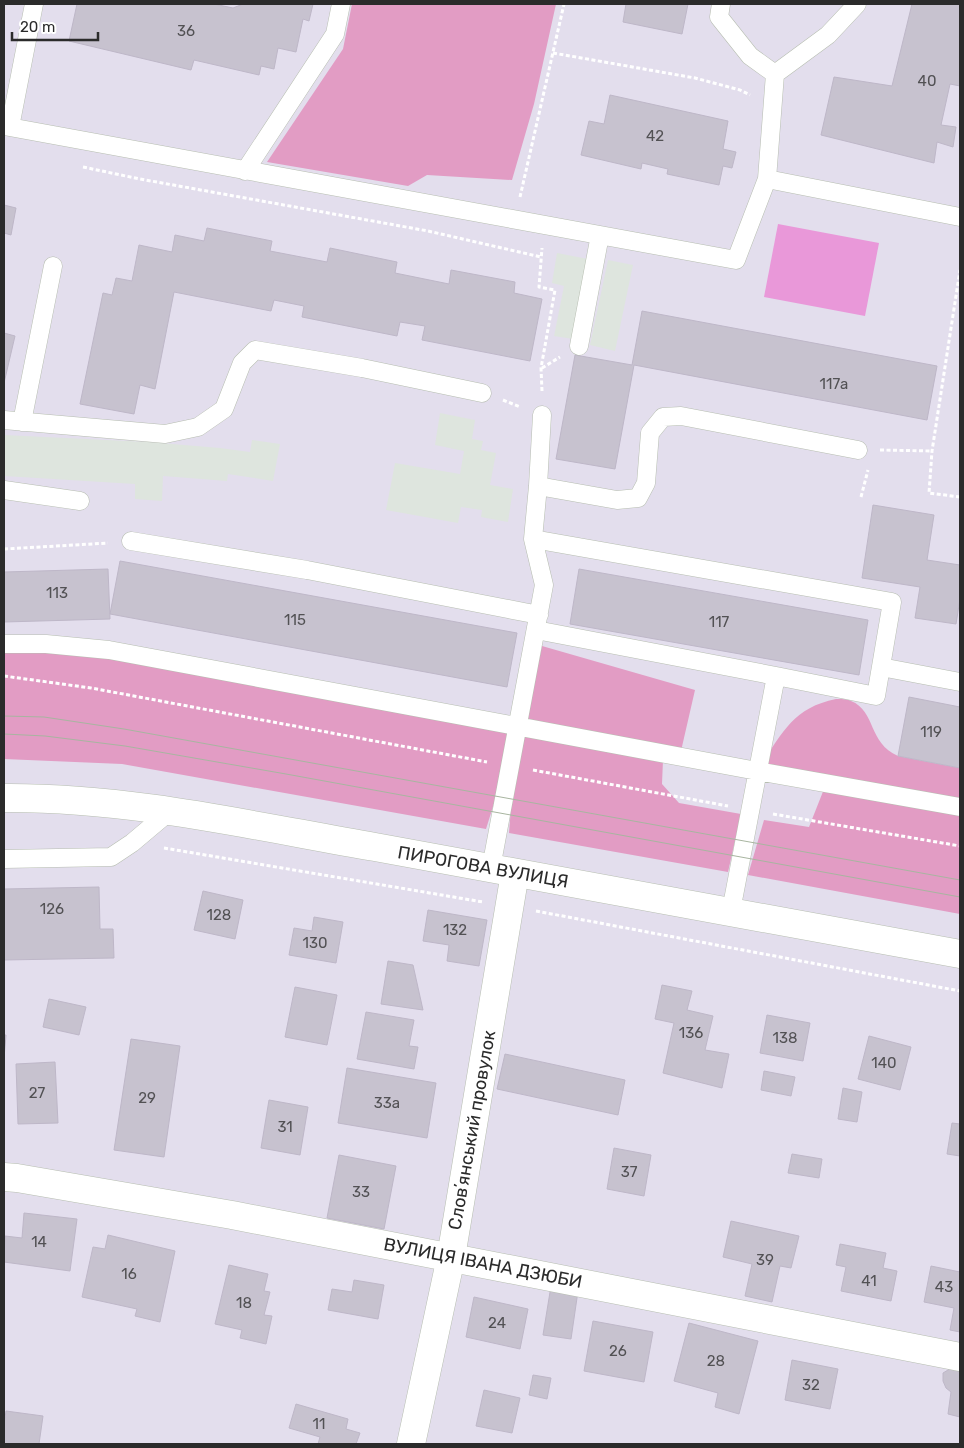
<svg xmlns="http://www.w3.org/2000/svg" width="964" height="1448" font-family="Rubik,sans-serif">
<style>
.industrial{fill:#dee5de}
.green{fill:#e29cc4}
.pitch{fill:#e998d9}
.building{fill:#c7c2cf;stroke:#beb7c8}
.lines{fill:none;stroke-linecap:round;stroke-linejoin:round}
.lane-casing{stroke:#b7beb1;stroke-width:19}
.street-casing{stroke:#b7beb1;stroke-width:29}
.secondary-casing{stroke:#b7beb1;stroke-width:29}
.path{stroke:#fff;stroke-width:3;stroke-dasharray:4 2.5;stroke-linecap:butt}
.lane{stroke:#fff;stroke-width:18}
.street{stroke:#fff;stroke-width:28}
.secondary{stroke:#fff;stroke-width:28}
.tram{stroke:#a8b5a0;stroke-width:1}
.labels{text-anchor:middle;stroke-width:5;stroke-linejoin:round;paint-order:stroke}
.number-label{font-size:15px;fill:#525154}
.street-label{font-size:18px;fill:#2b2b2b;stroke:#fff}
</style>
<rect width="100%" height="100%" fill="#e3deed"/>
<path class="industrial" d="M557 253 588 259 573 339 554 336 564 286 552 283Z
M608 260 633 265 615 351 590 345Z
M440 413 475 420 472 439 483 441 481 450 496 453 490 485 513 489 508 522 481 517 482 510 461 507 458 523 386 510 395 463 460 474 464 451 435 445Z
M4 435 148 442 220 448 250 452 252 440 280 444 273 481 228 474 227 481 163 476 162 501 135 499V484L4 476Z"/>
<path class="green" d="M352 4H556L534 104 512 180 427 175 408 186 267 162 343 49Z
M4 644H46L109 650 518 726 663 760 662 784 679 803 741 814 728 872 509 833 517 730 486 829 122 764 4 759Z
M542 646 695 690 681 751 526 721Z
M836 699C840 699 847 699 851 701 876 711 868 743 898 756L960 768V807L757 771C781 736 791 708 836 699Z
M824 789 960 812V914L748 875 764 820 809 827Z"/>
<path class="pitch" d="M778 224 879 243 865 316 764 297Z"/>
<path class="building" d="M77 4H214L233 8 243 4H313L309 21 303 19 296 52 278 48 274 69 261 66 259 75 194 60 191 70 69 41Z
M626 4H688L682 34 623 22Z
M912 4H960V86L950 84 941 125 956 127 953 147 937 142 934 163 821 135 834 77 892 86Z
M610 95 728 121 723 149 736 152 732 168 723 166 719 185 667 174 668 169 642 163 641 169 581 155 589 121 604 124Z
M4 205 16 208 11 235 4 233Z
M207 228 272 241 270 251 327 262 330 248 397 262 395 273 449 284 451 270 515 282 514 293 542 299 530 361 422 340 425 326 400 322 397 336 302 317 304 306 274 300 271 311 174 292 155 389 140 385 134 414 80 404 103 293 112 295 116 278 132 281 139 245 172 252 175 235 204 241Z
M642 311 937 366 927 420 634 365 615 469 556 459 575 355 632 365Z
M4 333 15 336 4 383Z
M873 505 934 515 927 560 960 565V599L956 624 915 618 920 587 862 578Z
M120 561 517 633 507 687 110 614Z
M108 569 110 619 4 622V572Z
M579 569 868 620 859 675 570 624Z
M909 697 960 707V768L898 756Z
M99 887 100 929H113L114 958 4 960V889Z
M203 891 243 900 235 939 194 930Z
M428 910 487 920 479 966 447 961 449 945 423 941Z
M314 917 343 922 336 963 289 955 294 928 312 931Z
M388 961 413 965 423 1010 381 1004Z
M662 985 692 991 687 1010 713 1016 705 1050 729 1054 722 1088 663 1073 674 1023 655 1019Z
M295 987 337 995 327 1045 285 1037Z
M49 999 86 1007 79 1035 43 1027Z
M366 1012 414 1020 409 1046 418 1047 414 1069 357 1059Z
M767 1015 810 1023 803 1061 760 1053Z
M4 1035H6L4 1058Z
M869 1036 911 1047 900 1090 858 1079Z
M131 1039 180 1046 164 1157 114 1150Z
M505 1054 625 1080 618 1115 497 1089Z
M55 1062 58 1123 18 1124 16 1064Z
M347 1068 436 1083 427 1138 338 1123Z
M764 1071 795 1077 791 1096 761 1090Z
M843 1088 862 1092 857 1122 838 1119Z
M269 1100 308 1107 300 1155 261 1148Z
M952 1123 960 1124V1156L947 1154Z
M614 1148 651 1155 644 1196 607 1189Z
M792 1154 822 1159 819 1178 788 1173Z
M339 1155 396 1166 384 1229 327 1218Z
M24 1213 77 1219 70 1271 4 1262 5 1236 22 1238Z
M731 1221 799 1236 791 1268 780 1266 772 1302 745 1296 752 1264 723 1257Z
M108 1235 175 1251 160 1322 135 1316 137 1309 82 1297 93 1247 105 1249Z
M840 1244 886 1253 883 1268 897 1271 891 1301 841 1291 846 1267 836 1265Z
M229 1265 268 1274 264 1291 270 1292 264 1315 272 1316 266 1344 240 1338 242 1330 215 1324Z
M931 1266 960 1272V1332L950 1330 954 1308 924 1302Z
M354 1280 384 1285 378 1319 328 1310 332 1289 352 1292Z
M551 1286 578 1291 571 1339 543 1335Z
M474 1297 528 1309 520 1349 466 1337Z
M593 1321 653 1332 644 1382 584 1371Z
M689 1323 758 1341 739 1414 715 1407 718 1393 674 1381Z
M792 1360 838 1369 830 1409 785 1400Z
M953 1367 960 1370V1417L948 1414 951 1392 946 1388 943 1381V1373Z
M533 1375 551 1378 547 1399 529 1395Z
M484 1390 520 1398 512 1433 476 1426Z
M296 1404 348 1419 346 1429 360 1433 356 1444H318L320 1437 289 1428Z
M6 1411 43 1416 39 1444H4V1424Z"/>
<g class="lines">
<g class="lane-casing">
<path id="lane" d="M721 4 719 17 750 56 775 74
M4 126 736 260 767 179 960 217
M10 127 34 4
M245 171 335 34 341 4
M767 179 775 74 828 35 857 4
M579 346 600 235
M4 420 165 434 198 427 224 409 242 363 255 350 362 368 482 393
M22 422 53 266
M538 486 617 500 638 498 646 483 650 433 663 417 681 416 858 450
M4 490 80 501
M533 539 892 602 876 696 776 676
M131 541 307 570 539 615
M536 630 776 676 731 911
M4 644H46L109 650 757 771 960 807
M881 667 960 682
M4 859 111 857 132 843 170 811
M491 868 544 585 533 539 538 486 542 415"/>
</g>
<g class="street-casing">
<path id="street" d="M4 1177 17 1178 232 1215 960 1357
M411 1444 451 1257 515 873"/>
</g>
<g class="secondary-casing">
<path id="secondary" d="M4 798C129 797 253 826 375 847 570 882 765 918 960 954"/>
</g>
<path class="path" d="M553 53 695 78 740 90 750 95
M83 167 140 179 428 231 541 257
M520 197 564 4
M542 368 560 357
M542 391 541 368 555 290 539 287 542 248
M503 400 520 407
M880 450 932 451
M861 497 868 470
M960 497 929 493 932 451 960 270
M4 549 108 543
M4 676 91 688 487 762
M533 770 728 806
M773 814 960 846
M164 848 483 902
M536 911 960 991"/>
<use href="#lane" class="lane"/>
<use href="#street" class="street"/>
<use href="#secondary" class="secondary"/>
<path class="tram" d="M4 716 44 717 124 729 960 880
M4 734 45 736 125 746 286 774 960 897"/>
</g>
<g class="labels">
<g class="number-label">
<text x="186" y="36">36</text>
<text x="927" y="86">40</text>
<text x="655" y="141">42</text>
<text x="834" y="389">117а</text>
<text x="57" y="598">113</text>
<text x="295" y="625">115</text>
<text x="719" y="627">117</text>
<text x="931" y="737">119</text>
<text x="52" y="914">126</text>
<text x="219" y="920">128</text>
<text x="455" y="935">132</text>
<text x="315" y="948">130</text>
<text x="691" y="1038">136</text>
<text x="785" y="1043">138</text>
<text x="884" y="1068">140</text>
<text x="37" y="1098">27</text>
<text x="147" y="1103">29</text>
<text x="387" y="1108">33а</text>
<text x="285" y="1132">31</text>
<text x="629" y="1177">37</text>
<text x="361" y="1197">33</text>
<text x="39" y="1247">14</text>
<text x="765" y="1265">39</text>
<text x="129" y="1279">16</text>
<text x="869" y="1286">41</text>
<text x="944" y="1292">43</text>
<text x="244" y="1308">18</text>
<text x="497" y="1328">24</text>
<text x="618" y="1356">26</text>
<text x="716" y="1366">28</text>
<text x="811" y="1390">32</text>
<text x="319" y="1429">11</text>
</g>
<g class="street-label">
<text transform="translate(483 867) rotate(10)" y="6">ПИРОГОВА ВУЛИЦЯ</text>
<text transform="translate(472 1130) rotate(-80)" y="6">Словʼянський провулок</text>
<text transform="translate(483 1263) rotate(11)" y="6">ВУЛИЦЯ ІВАНА ДЗЮБИ</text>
</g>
</g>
<rect width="964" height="1448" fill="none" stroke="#2b2b2b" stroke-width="10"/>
<path d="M12 32v8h86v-8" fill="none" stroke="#2b2b2b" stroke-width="2.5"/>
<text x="20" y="32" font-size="15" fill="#2b2b2b" stroke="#ffffff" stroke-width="4" paint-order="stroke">20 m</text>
</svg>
